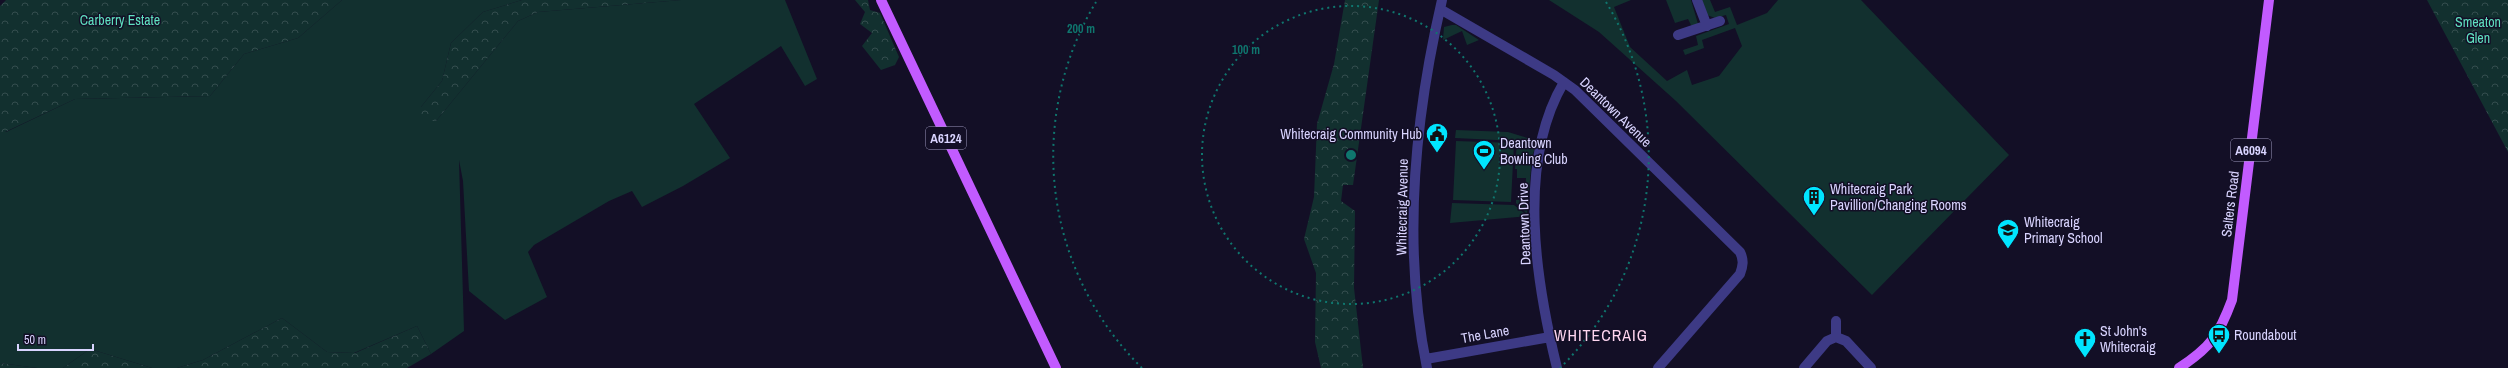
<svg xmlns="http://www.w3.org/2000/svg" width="2508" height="368" font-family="'Archivo Narrow',sans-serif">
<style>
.green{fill:#12302f}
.forest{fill:url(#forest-crowns)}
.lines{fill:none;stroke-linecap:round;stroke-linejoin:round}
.minor{stroke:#3d3a85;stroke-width:10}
.primary{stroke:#c25bff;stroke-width:10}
.ring{fill:none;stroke:#0f766e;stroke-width:2;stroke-dasharray:2 4}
.labels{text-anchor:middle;stroke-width:3;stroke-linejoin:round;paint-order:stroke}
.shield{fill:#130f26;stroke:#9e99be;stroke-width:1}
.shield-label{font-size:13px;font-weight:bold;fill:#d9d4ff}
.park-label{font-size:14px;fill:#5fe0c0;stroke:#130f26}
.street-label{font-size:14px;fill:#d9d4ff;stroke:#130f26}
.poi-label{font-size:14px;fill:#d9d4ff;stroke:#130f26;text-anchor:start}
.quarter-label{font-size:16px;letter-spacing:1px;fill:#ffd6f0;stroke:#130f26}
.centre{fill:#0f766e;stroke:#130f26;stroke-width:2}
.ring-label{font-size:12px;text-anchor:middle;font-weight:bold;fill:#0f766e;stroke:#130f26;stroke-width:3;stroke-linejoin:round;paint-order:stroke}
</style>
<defs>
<pattern id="forest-crowns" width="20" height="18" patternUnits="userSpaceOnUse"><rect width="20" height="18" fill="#12302f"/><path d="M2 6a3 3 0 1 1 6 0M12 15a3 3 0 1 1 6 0" fill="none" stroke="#344d4e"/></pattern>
</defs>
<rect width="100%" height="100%" fill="#130f26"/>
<path class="green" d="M342 0H522L483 12 451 43 442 81 421 107 436 121 518 21 538 12 681 0H785L817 79 805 86 781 46 694 104 730 158 683 186 642 207 632 191 609 201 534 245 528 252 547 297 505 320 469 291 463 181 459 160 464 331 431 354 417 326 354 353 327 352 282 318 203 360 177 368H152L90 349 63 368H37L0 363V132H6L75 99 210 96 244 54 298 38Z
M1549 0H1631L1614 7 1630 47 1667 81 1687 70 1692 85 1719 76 1742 46 1735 28 1702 40 1704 48 1685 55 1683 50 1698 45 1696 36 1729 24 1726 15 1715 18 1707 15 1701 0H1710L1715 12 1730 7 1737 25 1767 13 1778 0H1861L2009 155 1872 295 1676 101 1599 32Z
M1666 0H1691L1698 24 1692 27 1688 19 1675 23Z
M1452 25H1456L1479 40 1467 45 1462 31 1443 40 1444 27Z
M1456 130 1508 132 1537 141 1532 157 1527 214 1516 203V200H1525L1526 178H1517V169H1515L1517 141 1455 138Z
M1456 141 1514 143 1511 202 1453 200Z
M1452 203 1514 205 1528 216 1450 223Z"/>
<path class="forest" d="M6 0H342L298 38 244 54 210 96 75 99 5 132H0V6Z
M522 0H681L538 12 518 21 436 121H420L421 107 442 81 451 43 483 12Z
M855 0H868L870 10 880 13 899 57 895 65 881 70 862 46 872 33 860 24 865 12Z
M1345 0H1379L1353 185H1343L1341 201 1355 211 1354 288 1363 368H1321L1315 342 1316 273 1304 239 1314 197 1317 124 1334 64Z
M2427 0H2508V152Z
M282 318 327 352 355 353 417 326 431 354 407 368H177L203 360Z
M90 349 152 368H63Z
M0 363 37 368H0Z"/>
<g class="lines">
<path class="minor" d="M1697 0 1707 26
M1440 9 1554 75 1575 90 1740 252C1744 260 1743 266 1740 274L1658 368
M1678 35 1720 21
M1836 337V321
M1426 359 1550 337
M1427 368C1402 247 1414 120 1442 0
M1557 368C1536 282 1516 163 1564 82
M1804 368 1827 341 1836 337 1846 341 1871 368"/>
<path class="primary" d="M881 0 1056 368
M2179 368C2211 347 2219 335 2232 300L2269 0"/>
</g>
<g class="ring">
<circle cx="1351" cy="155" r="149"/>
<path d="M1142 368A298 298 0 0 1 1096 2M1606 2A298 298 0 0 1 1560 368"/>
</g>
<defs>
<g id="civic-pin" transform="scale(1.15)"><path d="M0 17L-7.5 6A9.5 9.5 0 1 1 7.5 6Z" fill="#00e5ff" stroke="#130f26"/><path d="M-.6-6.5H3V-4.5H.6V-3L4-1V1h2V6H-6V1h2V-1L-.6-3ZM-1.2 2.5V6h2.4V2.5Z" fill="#111"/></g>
<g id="stadium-pin" transform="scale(1.15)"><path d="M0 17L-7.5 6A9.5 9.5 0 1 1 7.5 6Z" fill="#00e5ff" stroke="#130f26"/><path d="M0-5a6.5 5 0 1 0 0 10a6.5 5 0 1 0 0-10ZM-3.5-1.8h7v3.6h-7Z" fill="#111"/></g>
<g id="building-pin" transform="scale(1.15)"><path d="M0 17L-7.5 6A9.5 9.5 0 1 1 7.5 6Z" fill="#00e5ff" stroke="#130f26"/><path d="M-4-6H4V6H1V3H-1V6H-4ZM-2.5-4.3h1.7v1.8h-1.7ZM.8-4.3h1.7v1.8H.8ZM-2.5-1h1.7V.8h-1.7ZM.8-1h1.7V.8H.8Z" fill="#111"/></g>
<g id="school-pin" transform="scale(1.15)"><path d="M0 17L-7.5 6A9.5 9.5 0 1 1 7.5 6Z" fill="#00e5ff" stroke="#130f26"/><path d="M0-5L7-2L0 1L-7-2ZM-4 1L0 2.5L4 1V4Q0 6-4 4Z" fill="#111"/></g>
<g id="bus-pin" transform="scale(1.15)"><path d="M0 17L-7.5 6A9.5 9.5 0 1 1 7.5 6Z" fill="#00e5ff" stroke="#130f26"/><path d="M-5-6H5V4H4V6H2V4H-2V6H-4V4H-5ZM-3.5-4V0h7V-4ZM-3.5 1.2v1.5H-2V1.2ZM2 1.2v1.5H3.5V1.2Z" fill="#111"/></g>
<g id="church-pin" transform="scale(1.15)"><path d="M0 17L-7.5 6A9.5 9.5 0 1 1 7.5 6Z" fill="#00e5ff" stroke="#130f26"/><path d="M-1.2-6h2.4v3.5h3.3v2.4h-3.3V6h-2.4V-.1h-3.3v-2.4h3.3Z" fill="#111"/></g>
</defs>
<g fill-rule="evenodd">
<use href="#civic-pin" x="1437" y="134"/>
<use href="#stadium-pin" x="1484" y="151"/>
<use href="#building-pin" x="1814" y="197"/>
<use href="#school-pin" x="2008" y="230"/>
<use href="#bus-pin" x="2219" y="335"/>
<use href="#church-pin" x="2085" y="339"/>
</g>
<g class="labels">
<g class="shield">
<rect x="926" y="127" width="40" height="22" rx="3"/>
<rect x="2231" y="139" width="40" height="22" rx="3"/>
</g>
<g class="shield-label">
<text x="946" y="143">A6124</text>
<text x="2251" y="155">A6094</text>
</g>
<g class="park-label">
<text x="120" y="25">Carberry Estate</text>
<text x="2478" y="27">Smeaton<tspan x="2478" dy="16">Glen</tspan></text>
</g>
<g class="street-label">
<text transform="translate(1616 112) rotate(44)" y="5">Deantown Avenue</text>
<text transform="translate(2230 204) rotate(-83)" y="5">Salters Road</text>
<text transform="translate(1402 207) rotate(-89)" y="5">Whitecraig Avenue</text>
<text transform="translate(1524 224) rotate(-92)" y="5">Deantown Drive</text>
<text transform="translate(1485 334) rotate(-10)" y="5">The Lane</text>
</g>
<g class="poi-label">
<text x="1422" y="139" text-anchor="end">Whitecraig Community Hub</text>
<text x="1500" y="148">Deantown<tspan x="1500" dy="16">Bowling Club</tspan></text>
<text x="1830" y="194">Whitecraig Park<tspan x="1830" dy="16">Pavillion/Changing Rooms</tspan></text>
<text x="2024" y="227">Whitecraig<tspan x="2024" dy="16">Primary School</tspan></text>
<text x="2100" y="336">St John's<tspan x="2100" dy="16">Whitecraig</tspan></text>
<text x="2234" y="340">Roundabout</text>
</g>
<g class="quarter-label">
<text x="1601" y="341">WHITECRAIG</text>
</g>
</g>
<circle cx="1351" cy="155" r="6" class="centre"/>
<g class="ring-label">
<text x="1081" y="33">200 m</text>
<text x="1246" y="54">100 m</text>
</g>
<path d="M18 344v6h75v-6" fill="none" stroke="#d9d4ff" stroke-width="2"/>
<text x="24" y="344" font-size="12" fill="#d9d4ff" stroke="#130f26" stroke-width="3" paint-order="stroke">50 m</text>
</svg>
